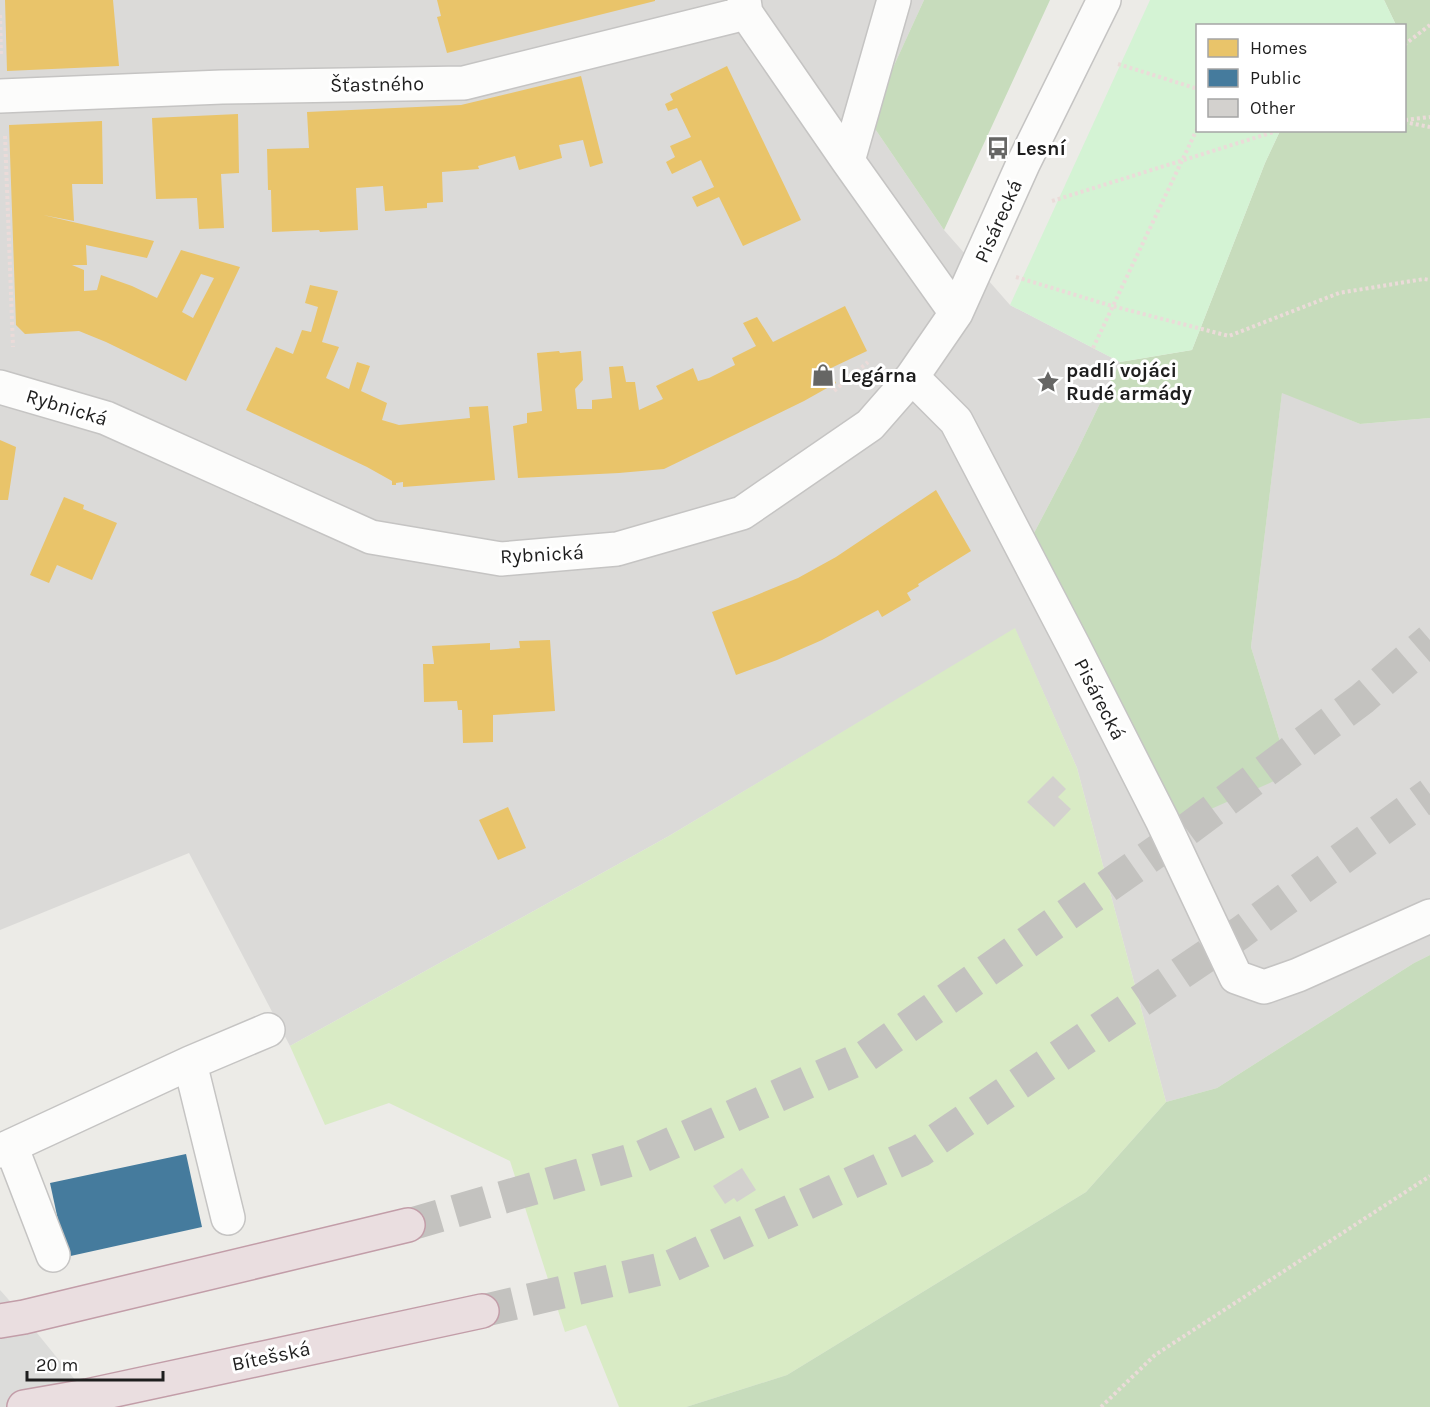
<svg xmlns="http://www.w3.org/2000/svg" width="1430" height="1407" font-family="Karla,sans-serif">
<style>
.residential{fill:#dbdad8}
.grass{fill:#d9ebc5}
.forest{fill:#c7dcbc}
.park{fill:#d4f3d4}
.pier{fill:#dcdcda}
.homes{fill:#e9c46a;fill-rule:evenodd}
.public{fill:#457b9d}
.building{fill:#d3d1ce}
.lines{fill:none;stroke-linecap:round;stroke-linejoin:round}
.highway-tunnel{stroke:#c3c2bf;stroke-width:33;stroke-dasharray:33 16;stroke-linecap:butt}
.minor-casing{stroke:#c5c4c3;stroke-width:36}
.highway-casing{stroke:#c29da8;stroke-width:36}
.path{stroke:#ebdbd9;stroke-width:4;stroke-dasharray:3 3;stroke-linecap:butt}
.minor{stroke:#fcfcfb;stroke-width:33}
.highway{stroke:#eadee0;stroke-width:33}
.labels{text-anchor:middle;stroke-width:6;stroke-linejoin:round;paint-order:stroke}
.street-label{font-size:20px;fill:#1e1e1e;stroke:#fff}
.poi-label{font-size:20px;font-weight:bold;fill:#1e1e1e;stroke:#fff;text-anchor:start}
</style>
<rect width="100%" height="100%" fill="#ecebe7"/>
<path class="residential" d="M0 0H924L869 120 944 230 1010 305 1120 362 1076 453 1034 533 1290 774 1251 647 1282 392 1360 424 1430 418V955L1414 963 1217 1088 1166 1102 1077 768 1015 629 669 836 290 1046 189 853 0 930Z"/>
<path class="grass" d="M1015 628 1077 768 1166 1102 1086 1192 787 1375 686 1407H619L586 1325 565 1332 510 1161 389 1103 325 1125 290 1046 669 836Z"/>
<path class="forest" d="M924 0H1050L944 230 869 120Z
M1384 0H1430V418L1360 424 1282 393 1251 647 1290 774 1177 824 1034 533 1076 453 1120 362 1192 350 1265 163 1280 131 1404 130V26L1396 25Z
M1430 955V1407H686L787 1375 1086 1192 1166 1102 1217 1088 1414 963Z"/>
<path class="park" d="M1150 0H1384L1396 25 1198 26V130L1280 131 1265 163 1192 350 1120 362 1010 305Z"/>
<path class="pier" d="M0 1290 24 1317 97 1407H0Z"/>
<path class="homes" d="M5 0H113L119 66 7 71Z
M437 0H655V1L447 53 437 17 441 16Z
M727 66 801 220 743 246 719 197 697 207 692 197 714 187 701 160 672 174 666 162 675 157 670 146 691 137 677 108 668 111 665 104 673 100 670 94Z
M581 76 603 163 590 167 583 140 559 145 562 158 519 170 515 156 478 166 479 169 442 172 443 202 427 203V208L385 211 383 186 356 188 358 230 320 232 319 230 272 232 271 190H268L267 149 309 148 307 112 461 105Z
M238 114 239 173 221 174 224 228 199 229 197 198 156 199 152 118Z
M102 121 103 184H72L74 221 43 215 154 241 147 258 86 245 87 265H72L84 270V291L97 290 101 275 132 286 157 298 181 250 240 267 186 381 106 342 79 331 25 334 16 325 9 125ZM201 274 214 278 193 318 182 312Z
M310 285 338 291 322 342 339 347 326 378 349 389 357 362 370 366 361 391 387 403 382 420 399 425 470 418 469 407 488 406 495 480 403 487V482L396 483V485H392V481L367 467 246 410 276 347 293 354 302 330 311 332 318 307 305 303Z
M845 306 867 351 829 369 836 383 804 401 664 469 619 473 518 478 513 426 527 423V413L542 411 537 353 559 351 560 353 581 351 583 380 575 389 577 409H592V400L612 398 609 367 623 366 626 382H635L639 410 663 399 656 386 693 368 698 381 709 378 735 365 732 358 756 346 743 323 757 317 773 342Z
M0 440 16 447 8 500H0Z
M936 490 971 551 918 584 919 586 907 593 911 600 882 617 878 610 822 640 777 660 736 675 712 612 752 597 798 578 836 557Z
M64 497 84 505 83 509 117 523 92 580 57 565 49 583 30 575Z
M550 640 555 711 493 715V742L463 743 462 710H458L457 701 424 702 423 664H434L432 646 490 643V650L520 648 519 641Z
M508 807 526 848 498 860 479 820Z"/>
<path class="public" d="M186 1154 202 1227 66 1257 50 1183Z"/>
<path class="building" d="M1053 776 1066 789 1058 797 1071 809 1054 827 1027 802Z
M742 1168 756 1190 737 1202 734 1198 725 1204 713 1186Z"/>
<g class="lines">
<path class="highway-tunnel" d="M408 1225 641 1157 866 1056 1173 840 1362 699 1430 640
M482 1311 669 1267 920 1151 1240 933 1430 794"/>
<g class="minor-casing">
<path id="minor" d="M744 0 746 13 848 161 956 313
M0 96 222 87 464 83 746 13
M848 161 894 0
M912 377 956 421 1073 645 1162 820 1236 977 1264 987 1298 975 1430 916
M0 387 106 418 371 537 501 559 617 549 742 513 870 425 912 377 956 313 1023 164 1104 0
M190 1063 228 1218
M11 1146 53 1255
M0 1151 190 1063 268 1030"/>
</g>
<g class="highway-casing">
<path id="highway" d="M0 1321 24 1317 408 1225
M24 1407 87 1396 482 1311"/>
</g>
<path class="path" d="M0 15 1 55
M1404 45 1430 25
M1118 64 1198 89
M1405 120 1430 117
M1404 122 1430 127
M5 136 13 347
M1052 201 1280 130
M1016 277 1112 306 1229 336 1339 293 1424 279 1430 280
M1093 348 1198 127
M831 386 834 391 868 362
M1101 1407 1155 1355 1430 1176"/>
<use href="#minor" class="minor"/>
<use href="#highway" class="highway"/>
</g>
<defs>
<g id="bus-bare" transform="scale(1.8)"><path d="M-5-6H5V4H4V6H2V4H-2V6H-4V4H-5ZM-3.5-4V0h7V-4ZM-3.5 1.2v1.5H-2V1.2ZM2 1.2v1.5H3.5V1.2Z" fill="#666664" stroke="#fff" stroke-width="2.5" paint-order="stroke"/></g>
<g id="shop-bare" transform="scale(1.8)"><path d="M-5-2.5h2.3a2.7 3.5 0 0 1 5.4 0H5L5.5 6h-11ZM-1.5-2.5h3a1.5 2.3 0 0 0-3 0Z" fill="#666664" stroke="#fff" stroke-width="2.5" paint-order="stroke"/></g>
<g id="sight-bare" transform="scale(1.8)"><path d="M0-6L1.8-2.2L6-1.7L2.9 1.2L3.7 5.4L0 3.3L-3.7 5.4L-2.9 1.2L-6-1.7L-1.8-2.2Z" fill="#666664" stroke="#fff" stroke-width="2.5" paint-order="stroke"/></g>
</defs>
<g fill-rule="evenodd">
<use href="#bus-bare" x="998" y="148"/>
<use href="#shop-bare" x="823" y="375"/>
<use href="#sight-bare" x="1048" y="382"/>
</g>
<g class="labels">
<g class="street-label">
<text transform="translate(377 84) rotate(-1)" y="7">Šťastného</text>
<text transform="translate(998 221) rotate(-66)" y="7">Pisárecká</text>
<text transform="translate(67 407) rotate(17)" y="7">Rybnická</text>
<text transform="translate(542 554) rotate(-3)" y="7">Rybnická</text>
<text transform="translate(1100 699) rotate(63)" y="7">Pisárecká</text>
<text transform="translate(271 1356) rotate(-12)" y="7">Bítešská</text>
</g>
<g class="poi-label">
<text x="1016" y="155">Lesní</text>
<text x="1066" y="377">padlí vojáci<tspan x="1066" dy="23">Rudé armády</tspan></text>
<text x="841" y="382">Legárna</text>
</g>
</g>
<rect x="1196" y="24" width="210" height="108" fill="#ffffff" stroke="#a5a5a5" stroke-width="1.5"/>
<rect x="1208" y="39" width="30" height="18" fill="#e9c46a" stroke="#a5a5a5" stroke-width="1.5"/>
<text x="1250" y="54" font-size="18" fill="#1e1e1e">Homes</text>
<rect x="1208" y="69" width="30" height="18" fill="#457b9d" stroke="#a5a5a5" stroke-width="1.5"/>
<text x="1250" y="84" font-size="18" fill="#1e1e1e">Public</text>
<rect x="1208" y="99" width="30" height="18" fill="#d3d1ce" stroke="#a5a5a5" stroke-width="1.5"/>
<text x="1250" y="114" font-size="18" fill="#1e1e1e">Other</text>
<path d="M27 1371v9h136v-9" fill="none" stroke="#1e1e1e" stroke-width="3"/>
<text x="36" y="1371" font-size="18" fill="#1e1e1e" stroke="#ffffff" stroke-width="4.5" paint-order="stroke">20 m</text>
</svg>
